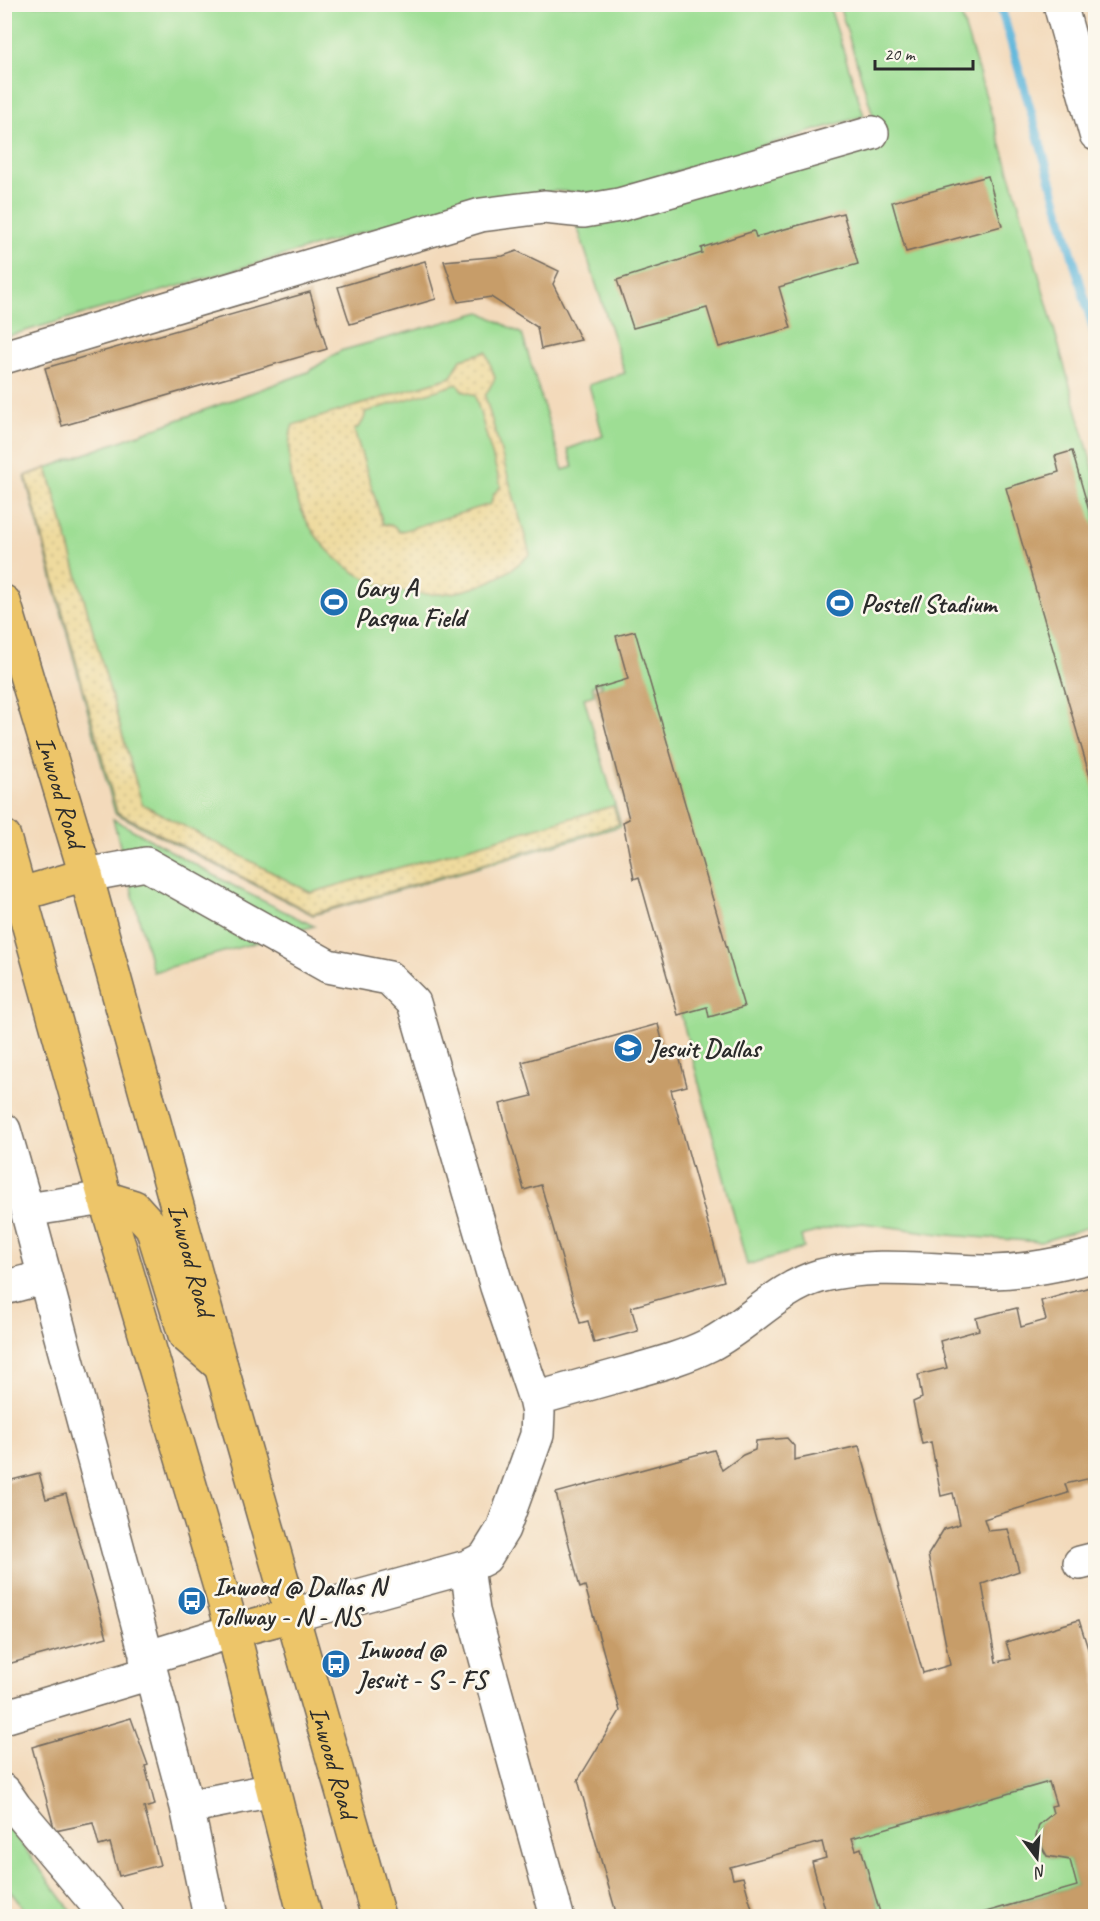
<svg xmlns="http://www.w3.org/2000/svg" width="1100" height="1921" font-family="Caveat,sans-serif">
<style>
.grass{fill:#9ede94;stroke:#648460;stroke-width:1.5;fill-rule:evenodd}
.sand{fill:url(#sand-dots);stroke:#8c8264;stroke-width:1.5;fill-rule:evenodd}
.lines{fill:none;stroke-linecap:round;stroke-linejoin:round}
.stream{stroke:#5db6db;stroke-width:9}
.building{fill:#c79d69}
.minor-casing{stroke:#71685d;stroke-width:36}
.major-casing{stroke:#71685d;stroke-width:36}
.minor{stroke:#fff;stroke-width:33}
.major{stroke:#edc569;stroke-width:33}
.labels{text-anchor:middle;stroke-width:5;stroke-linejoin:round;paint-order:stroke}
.poi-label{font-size:26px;font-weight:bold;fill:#2b2b2b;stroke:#fbf7ec;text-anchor:start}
.street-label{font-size:26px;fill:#2b2b2b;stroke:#fbf7ec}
</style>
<defs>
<pattern id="sand-dots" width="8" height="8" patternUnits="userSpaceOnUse" patternTransform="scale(1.5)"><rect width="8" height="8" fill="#eeda9e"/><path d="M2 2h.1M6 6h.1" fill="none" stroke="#cb8" stroke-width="1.8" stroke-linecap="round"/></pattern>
</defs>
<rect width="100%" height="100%" fill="#fbf7ec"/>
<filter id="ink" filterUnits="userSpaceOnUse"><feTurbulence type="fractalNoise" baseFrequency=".0167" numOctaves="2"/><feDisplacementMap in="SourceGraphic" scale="12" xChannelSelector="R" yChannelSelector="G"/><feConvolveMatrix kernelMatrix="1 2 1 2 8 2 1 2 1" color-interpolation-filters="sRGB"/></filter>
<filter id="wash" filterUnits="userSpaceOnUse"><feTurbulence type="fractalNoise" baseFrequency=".008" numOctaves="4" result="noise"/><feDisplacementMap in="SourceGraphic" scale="24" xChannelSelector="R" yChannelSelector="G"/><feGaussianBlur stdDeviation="1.35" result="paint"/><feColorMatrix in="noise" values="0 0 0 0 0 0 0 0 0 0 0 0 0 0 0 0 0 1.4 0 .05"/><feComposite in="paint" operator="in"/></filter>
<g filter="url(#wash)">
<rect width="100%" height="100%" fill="#f3dabb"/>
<path class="grass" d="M4 5H829L864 116 630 185 875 122 839 5H958L1019 204 1095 475V1225L1041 1242 947 1235 863 1223 838 1226 801 1236 804 1248 747 1265 595 689 602 686V683L592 686 594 695 584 698 621 826 313 915 115 813 25 476 308 372 340 351 481 312 522 334 563 470 573 467 568 449 603 436 589 385 625 373 569 201 594 193 554 191 425 214 5 337ZM47 468 141 804 311 893 612 807 313 914 117 812Z
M113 819 241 890 314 926 153 972Z
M1049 1782 1056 1805 1051 1806 1054 1816 1039 1825 1036 1837 1047 1856 1070 1860 1077 1886 970 1916H881L861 1849 856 1850 852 1838Z
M4 1822H5L75 1916H29L5 1884Z"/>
<path class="sand" d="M486 352 495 378 485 396 530 554C452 629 321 594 294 488 289 472 287 440 293 425L451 377 461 359ZM457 384 463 391 475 395 501 486 493 495 491 504 399 532 394 526 383 524 354 430C360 427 366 419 365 412Z
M47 468 142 804 311 893 613 806 619 824 313 914 117 812 26 476Z"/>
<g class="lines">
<path class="stream" d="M1000 4 1096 338"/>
</g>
<g id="blocks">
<path class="building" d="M988 176 1002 226 906 252 892 202Z
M843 213 858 264 779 287 791 328 719 347 707 308 633 328 617 280 702 253 701 248 754 231 756 237Z
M517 251 559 271 553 284 581 340 541 349 537 327 491 297 458 302 444 261 503 256Z
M425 261 436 299 350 324 338 287Z
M310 292 327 349 62 426 45 368Z
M1072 451 1096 535 1095 794 1006 488 1059 472 1055 456Z
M635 631 744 1007 709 1017 707 1007 678 1015 639 877 634 879 623 822 629 819 595 689 628 679 616 636Z
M658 1024 667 1059 679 1056 687 1086 671 1090 724 1281 631 1307 638 1331 594 1343 588 1321 580 1323 541 1185 524 1190 500 1104 532 1096 522 1062Z
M1090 1287 1092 1297 1096 1296V1477L1065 1484 1068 1493 984 1519 988 1531 1008 1529 1019 1571 982 1584 996 1662 1011 1659 1006 1642 1079 1620 1096 1674V1916H972L1077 1886 1070 1860 1047 1856 1036 1837 1039 1825 1053 1813 1051 1806 1056 1805 1049 1782 852 1838 856 1850 861 1848 881 1916H827L812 1862 826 1858 822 1842 730 1867 733 1879 743 1877 754 1916H617L578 1780 620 1711 585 1586 580 1588 556 1493 714 1450 722 1470 743 1455 755 1450 756 1441 787 1438 794 1446V1460L859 1446 923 1673 950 1665 928 1555 944 1529 960 1524 953 1493 941 1496 931 1442 922 1444 913 1402 922 1398 918 1375 947 1368 940 1341 979 1330 976 1318 1017 1308 1021 1327 1046 1320 1041 1301Z
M39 1473 46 1499 66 1494 107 1637 4 1665V1482Z
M131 1718 148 1765 145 1766 155 1805 144 1808 160 1865 119 1876 110 1843 99 1846 93 1823 55 1831 32 1747Z"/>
</g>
</g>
<g filter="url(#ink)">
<use href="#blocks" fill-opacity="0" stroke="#71685d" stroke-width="1.5"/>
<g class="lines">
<g class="minor-casing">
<path id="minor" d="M1060 4 1096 134
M4 357 481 215 544 207 584 211 619 205 872 133
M86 875 146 864 328 966 389 978 414 1003 497 1287 535 1399 538 1413 537 1435 503 1529 485 1558 467 1567 293 1615
M4 1130 27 1210 105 1198
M27 1210 187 1807 210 1916
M4 1288 45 1277
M535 1399C566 1390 596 1382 627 1373 655 1365 683 1358 709 1345 748 1325 778 1288 820 1276 874 1261 938 1272 993 1272 1029 1271 1061 1264 1096 1255
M1080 1563 1096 1559
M467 1567 473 1611 557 1916
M146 1658 233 1631
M4 1717 150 1673
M4 1791 15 1807 107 1916
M187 1807 273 1790"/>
</g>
<g class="major-casing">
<g id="major">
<path id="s1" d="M4 602 86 875 221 1366 378 1916"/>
<path d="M4 837 105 1198 233 1631 305 1916"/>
<path d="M21 894 86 875"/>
<path d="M105 1198 134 1207 152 1227 185 1335 221 1366"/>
<path d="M233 1631 293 1615"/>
</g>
</g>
<use href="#minor" class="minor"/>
<use href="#major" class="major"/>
</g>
</g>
<defs>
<g id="stadium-disc" transform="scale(1.5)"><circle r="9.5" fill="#1f6fb2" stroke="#fbf7ec"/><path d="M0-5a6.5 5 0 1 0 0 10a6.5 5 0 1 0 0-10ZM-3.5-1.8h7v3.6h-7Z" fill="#fff"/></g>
<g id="school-disc" transform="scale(1.5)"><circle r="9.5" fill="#1f6fb2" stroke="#fbf7ec"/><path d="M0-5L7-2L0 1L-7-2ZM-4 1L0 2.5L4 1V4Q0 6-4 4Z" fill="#fff"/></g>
<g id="bus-disc" transform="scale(1.5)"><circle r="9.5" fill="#1f6fb2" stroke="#fbf7ec"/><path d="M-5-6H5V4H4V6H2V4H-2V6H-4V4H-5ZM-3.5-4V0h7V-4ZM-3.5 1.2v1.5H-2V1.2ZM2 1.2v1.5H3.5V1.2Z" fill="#fff"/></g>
</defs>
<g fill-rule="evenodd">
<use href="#stadium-disc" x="334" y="602"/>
<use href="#stadium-disc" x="840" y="603"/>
<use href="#school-disc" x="628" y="1048"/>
<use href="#bus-disc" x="192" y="1601"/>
<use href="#bus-disc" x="336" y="1664"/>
</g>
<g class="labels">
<g class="poi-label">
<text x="355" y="596">Gary A<tspan x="355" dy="30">Pasqua Field</tspan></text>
<text x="861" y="612">Postell Stadium</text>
<text x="649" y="1057">Jesuit Dallas</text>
<text x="213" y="1595">Inwood @ Dallas N<tspan x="213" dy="30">Tollway - N - NS</tspan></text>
<text x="357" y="1658">Inwood @<tspan x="357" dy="30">Jesuit - S - FS</tspan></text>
</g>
<g class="street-label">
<text dy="9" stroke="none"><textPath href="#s1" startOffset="198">Inwood Road</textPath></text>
<text dy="9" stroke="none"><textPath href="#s1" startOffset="684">Inwood Road</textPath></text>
<text dy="9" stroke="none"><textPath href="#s1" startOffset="1206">Inwood Road</textPath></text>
</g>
</g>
<rect width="1100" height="1921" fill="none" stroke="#fbf7ec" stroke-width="24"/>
<g transform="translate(1037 1858) rotate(164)" stroke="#fbf7ec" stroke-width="4.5" paint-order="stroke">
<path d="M0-4.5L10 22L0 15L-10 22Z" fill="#2b2b2b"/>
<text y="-9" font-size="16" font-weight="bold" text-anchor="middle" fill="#2b2b2b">N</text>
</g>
<path d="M875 60v9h98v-9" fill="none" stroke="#2b2b2b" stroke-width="3"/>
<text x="884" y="60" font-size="18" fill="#2b2b2b" stroke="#fbf7ec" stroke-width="4.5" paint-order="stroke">20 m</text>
</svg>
